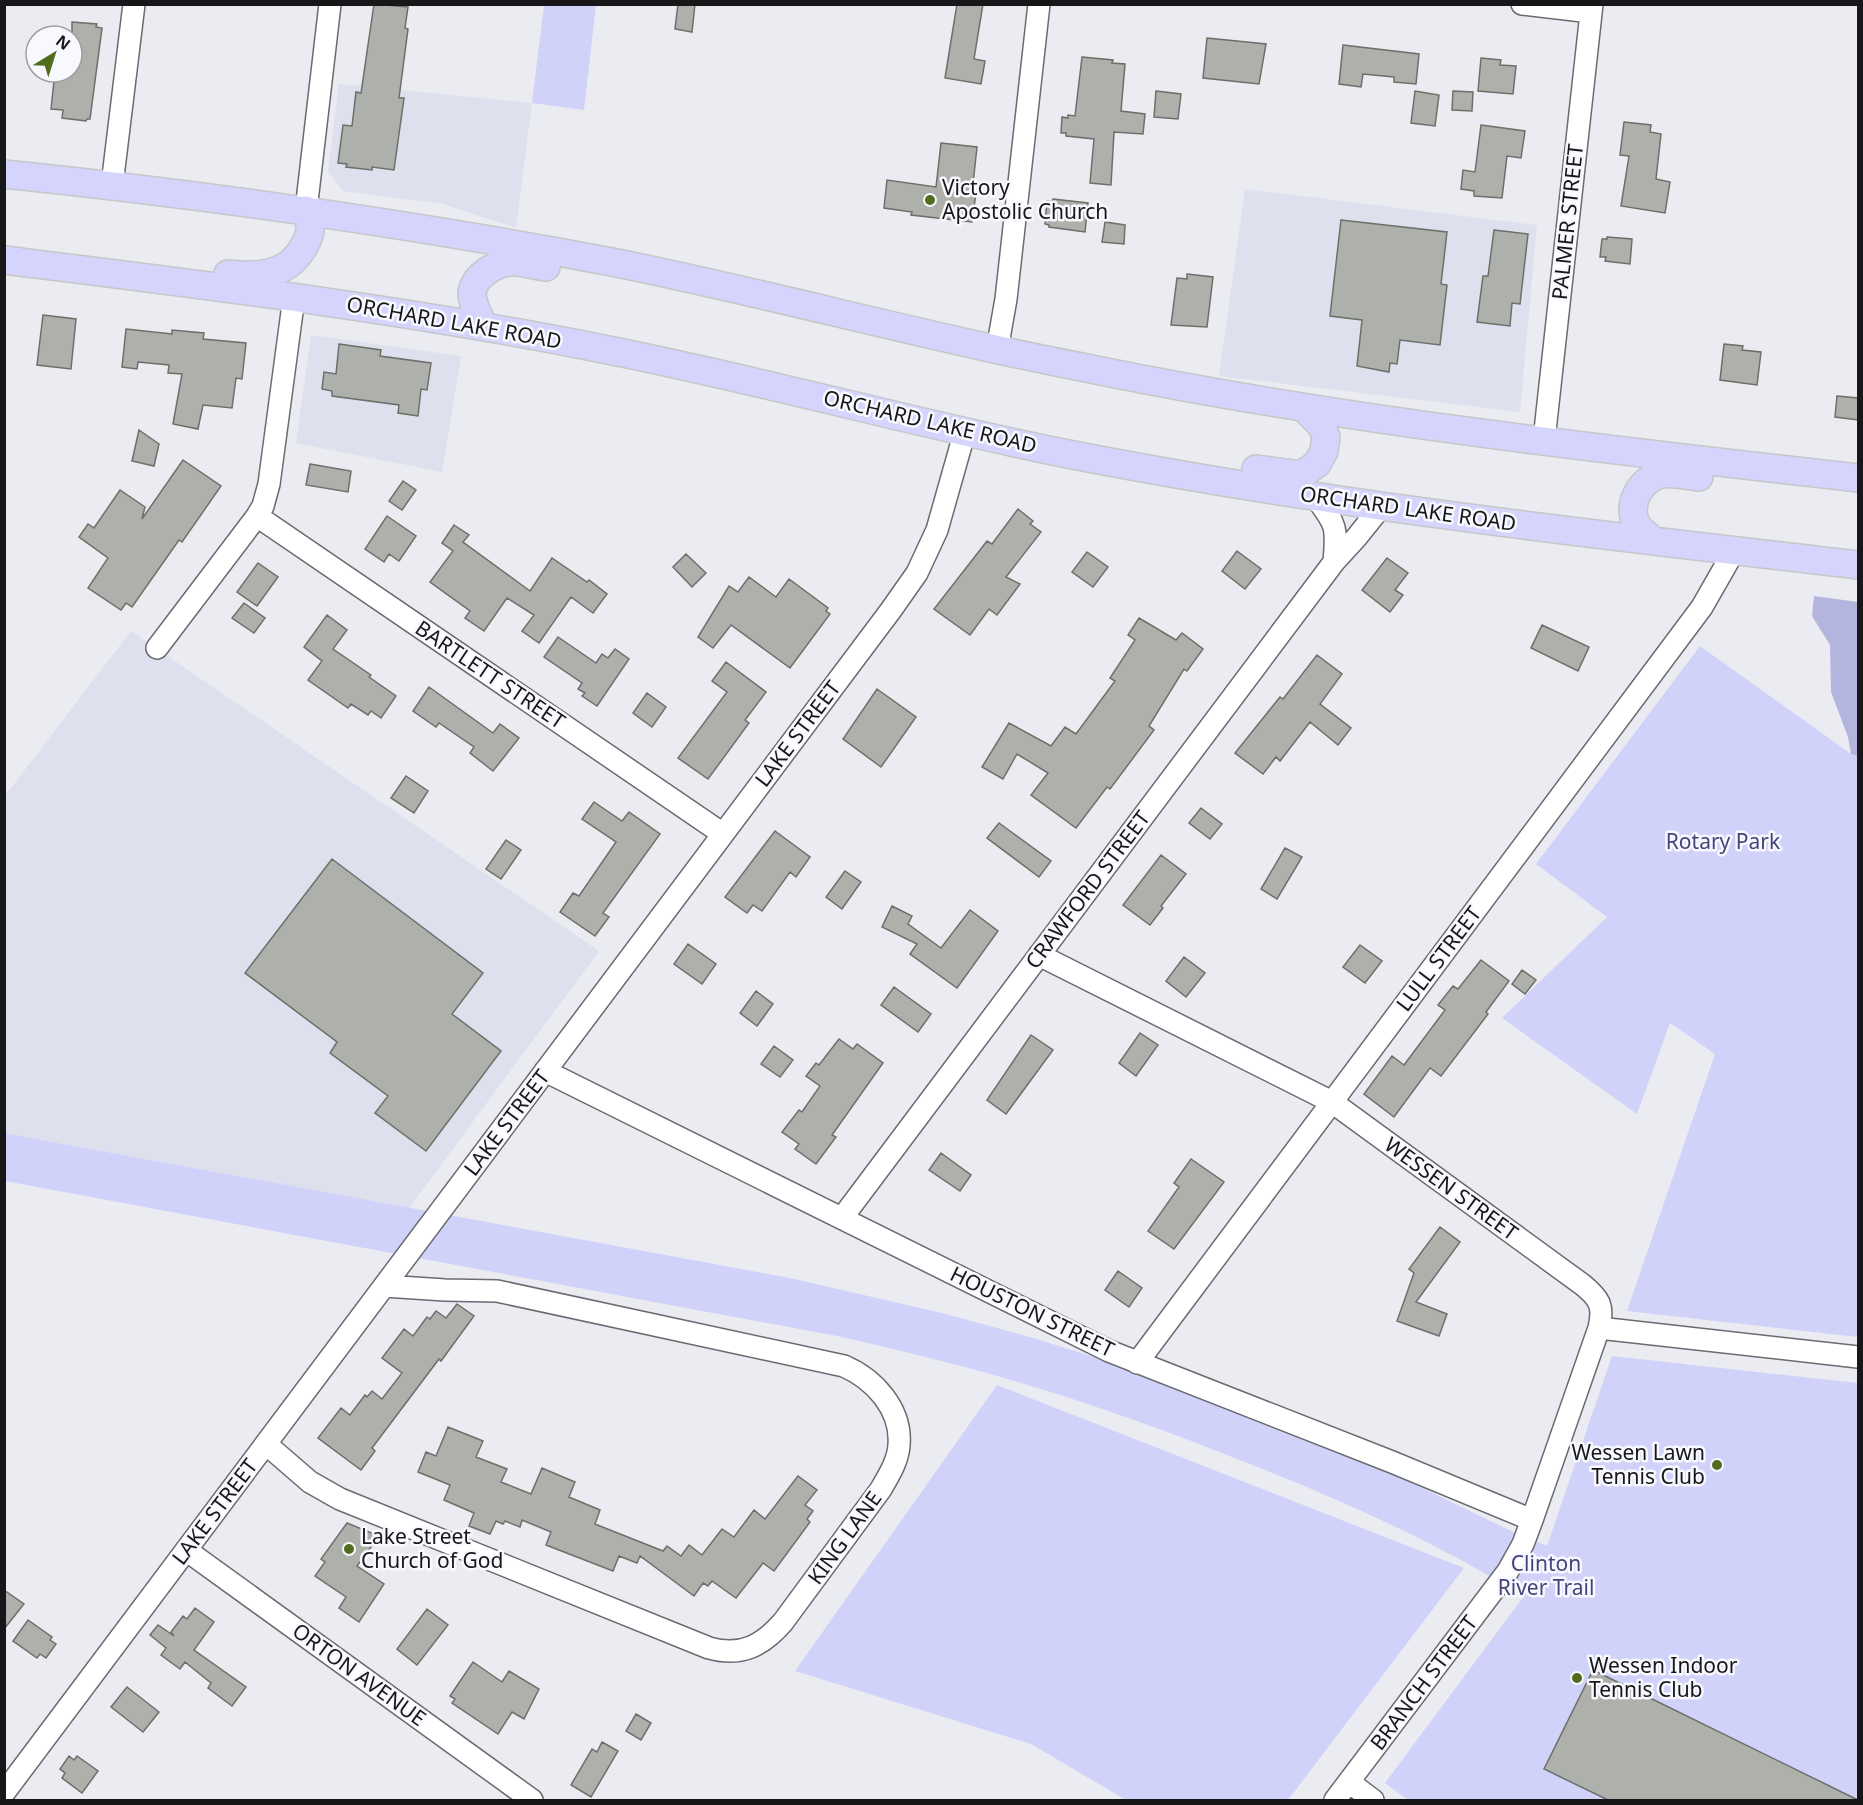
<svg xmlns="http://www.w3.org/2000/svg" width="1863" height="1805" font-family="'Noto Sans',sans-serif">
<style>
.built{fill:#dfe0ee}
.green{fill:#d1d2fa}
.forest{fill:#b4b5df}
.building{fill:#aeb0ab;stroke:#6d6f69;stroke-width:1.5}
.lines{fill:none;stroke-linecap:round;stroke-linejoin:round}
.minor-casing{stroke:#6a6b70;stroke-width:24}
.major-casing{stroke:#c7c7c8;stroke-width:30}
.minor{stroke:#fff;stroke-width:21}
.major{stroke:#d4d4fd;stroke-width:27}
.poi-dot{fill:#526c1e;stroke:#f8f8ff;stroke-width:2}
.labels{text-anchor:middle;stroke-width:5;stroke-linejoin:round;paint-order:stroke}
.poi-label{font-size:21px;fill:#171719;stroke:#f8f8ff;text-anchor:start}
.street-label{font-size:21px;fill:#171719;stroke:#f8f8ff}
.park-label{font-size:21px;fill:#464379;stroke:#f8f8ff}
</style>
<rect width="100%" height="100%" fill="#ebebf2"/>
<path class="built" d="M339 84 532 103 516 228 443 204 343 191 328 171Z
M1245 189 1537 225 1520 412 1219 376Z
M311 335 461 356 442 472 296 443Z
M131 631 599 951 409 1208 5 1133 4 797Z"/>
<path class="green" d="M544 5H596L584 110 532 103Z
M1700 646 1851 754 1858 756V1337L1627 1311 1715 1054 1670 1023 1637 1114 1502 1018 1607 917 1536 864Z
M4 1133 790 1278 946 1314 1033 1338 1120 1365 1346 1451 1511 1531 1547 1546 1612 1356 1858 1383V1800H1408L1385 1783 1524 1596C1433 1541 1336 1497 1237 1459 1165 1430 1092 1404 1018 1382 958 1364 898 1350 837 1336L5 1181Z
M997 1385 1464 1568 1288 1800H1126L1031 1744 795 1671Z"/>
<path class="forest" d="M1814 596 1858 602V756L1851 754 1848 737 1831 692 1830 645 1812 616Z"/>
<path class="building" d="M374 4 408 7 405 28 408 29 399 98H404L394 170 372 167V170L346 167 347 164 338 163 343 125 352 126 356 92 361 93Z
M678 4H695L692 32 675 29Z
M957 4H983L974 59 985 61 981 84 945 78Z
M72 22 97 24 96 27 102 28 90 119H87L86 121 62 118 63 110 51 109 55 72H72Z
M1207 38 1266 44 1259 84 1203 78Z
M1343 45 1419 54 1416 84 1394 82V77L1363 74 1361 87 1339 84Z
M1082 57 1113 60 1112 63 1125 64 1121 111 1145 114 1143 134 1114 132 1111 185 1090 183 1094 139 1066 136V133H1061L1062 117 1068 118V115L1075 116Z
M1481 58 1501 60 1500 65 1516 66 1513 94 1478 91Z
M1156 91 1181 94 1178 119 1154 117Z
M1415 91 1439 95 1435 126 1411 123Z
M1453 91 1473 92 1472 111 1452 110Z
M1624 122 1651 125 1650 132 1661 134 1656 179 1670 182 1665 213 1621 206 1629 156 1620 155Z
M1481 125 1525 131 1521 158 1507 156 1502 198 1474 196V191L1461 189 1463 170 1475 172Z
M941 143 977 147 972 193H976L972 222 911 215 912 212 884 208 887 180 936 187Z
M1053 199 1088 203 1085 232 1049 227V225L1045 224 1047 201 1052 202Z
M1341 220 1447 232 1441 284 1447 285 1440 345 1400 340 1397 364 1390 363 1389 372 1357 366 1362 320 1330 316Z
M1105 222 1125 225 1124 244 1102 242Z
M1494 230 1528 234 1520 304 1512 303 1510 326 1477 322 1483 276H1488Z
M1607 237 1632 239 1630 264 1605 261 1606 257H1600L1602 239H1607Z
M1187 274 1213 277 1207 327 1171 325 1177 278 1187 279Z
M43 315 76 319 71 369 37 365Z
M126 329 172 334V330L204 333 203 339 246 343 242 379 236 378 232 408 203 405 198 429 173 424 182 374 168 373 169 365 138 362 137 369 122 367Z
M339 344 381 350 380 356 431 363 427 390 421 389 418 416 398 413 399 405 332 396V391L322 389 324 372 336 374Z
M1724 344 1743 346 1742 350 1761 352 1757 385 1720 380Z
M1837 396 1858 398V420L1835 417Z
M139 430 159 444 154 466 132 461Z
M183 460 221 486 182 542 179 540 132 607 126 603 121 610 88 588 108 558 79 537 88 524 94 528 120 490 145 507 142 519Z
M310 464 351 471 348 492 306 485Z
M403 481 416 490 402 510 389 501Z
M1018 509 1033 521 1030 524 1041 532 1006 577 1020 584 997 615 989 609 970 635 934 609 987 541 992 544Z
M387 516 416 536 399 561 389 554 384 562 365 549Z
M454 525 469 535 463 542 530 591 552 558 587 582 589 580 607 594 593 613 571 597 539 643 522 631 534 615 507 598 484 631 465 618 470 611 430 582 453 551 442 543Z
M1237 551 1261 569 1245 589 1222 571Z
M1087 552 1108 567 1093 587 1072 572Z
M686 554 706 573 692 587 673 567Z
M1387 558 1408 573 1395 590 1403 595 1390 612 1362 590Z
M258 563 278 577 257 606 237 592Z
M749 577 776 597 789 579 828 608 826 611 830 614 790 668 731 625 713 648 698 637 729 586 738 592Z
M244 603 265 618 254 633 232 618Z
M327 615 347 630 333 649 371 675 369 677 396 696 381 718 371 711 368 715 351 704 348 708 308 680 322 661 304 647Z
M1139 618 1176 640 1182 633 1203 649 1187 671 1184 669 1149 726 1154 730 1110 789 1107 787 1076 828 1031 795 1048 773 1017 754 1003 779 982 767 1009 723 1051 746 1065 727 1076 734 1115 681 1110 678 1135 640 1128 635Z
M1542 625 1589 647 1578 671 1531 648Z
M558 637 596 663 602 654 608 658 615 649 629 659 597 706 582 696 585 693 578 689 582 683 544 657Z
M1317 655 1342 674 1320 704 1351 728 1338 745 1310 722 1280 761 1276 757 1263 774 1235 753 1280 697 1283 699Z
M726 662 766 692 745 720 749 723 708 779 678 758 727 692 712 681Z
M429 687 493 733 500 724 519 738 493 771 470 753 474 747 439 723 436 727 413 711Z
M877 689 916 717 881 767 843 739Z
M647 693 666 707 652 727 633 713Z
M406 776 428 791 414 813 391 798Z
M594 802 622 821 629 812 660 834 603 913 609 917 595 936 560 912 573 893 579 896 616 842 582 819Z
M1201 808 1222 824 1210 839 1189 823Z
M999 823 1051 861 1039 877 987 838Z
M775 831 810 857 796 877 790 872 762 911 753 905 747 913 725 897Z
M506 840 521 850 501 879 486 869Z
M1285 848 1302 857 1277 899 1261 889Z
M1161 855 1186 874 1161 906 1163 908 1150 925 1123 905Z
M332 859 483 973 452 1014 501 1051 426 1151 375 1113 388 1096 330 1053 337 1042 245 973Z
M845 871 861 882 842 909 826 897Z
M892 906 912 916 908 924 941 948 970 910 998 931 957 988 910 954 917 944 882 927Z
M688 944 716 964 702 984 674 964Z
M1360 945 1382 961 1365 983 1343 967Z
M1184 957 1205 973 1186 997 1166 981Z
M1481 960 1509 981 1486 1012 1488 1014 1441 1076 1430 1068 1394 1117 1364 1094 1392 1056 1404 1065 1445 1010 1438 1005 1453 986 1458 989Z
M1522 970 1536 980 1525 994 1512 984Z
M894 987 931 1014 918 1032 881 1005Z
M756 991 773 1004 757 1026 740 1013Z
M1140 1033 1158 1045 1136 1076 1119 1063Z
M1031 1035 1053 1050 1006 1114 987 1100Z
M839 1039 853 1049 857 1044 883 1063 832 1135 836 1137 816 1164 795 1149 799 1144 782 1132 799 1110 802 1112 820 1086 806 1076 816 1063 819 1065Z
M774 1046 793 1060 780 1077 761 1064Z
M941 1153 971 1175 960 1191 929 1170Z
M1191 1159 1224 1182 1174 1249 1148 1231 1179 1187 1174 1183Z
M1440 1227 1460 1242 1416 1302 1447 1314 1439 1336 1397 1321 1414 1273 1409 1269Z
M1118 1271 1142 1288 1129 1307 1105 1290Z
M457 1304 474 1316 441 1361 439 1359 372 1448 375 1451 361 1470 318 1438 341 1408 350 1415 365 1395 367 1397 372 1391 382 1399 402 1373 382 1358 404 1329 413 1336 427 1317 430 1319 436 1311 446 1318Z
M448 1427 483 1441 476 1457 507 1469 501 1482 531 1494 542 1468 563 1477 575 1482 569 1497 600 1510 595 1524 663 1551 667 1546 681 1556 689 1545 702 1555 722 1529 734 1537 754 1510 765 1519 798 1476 817 1490 805 1505 813 1511 807 1519 810 1522 774 1571 763 1563 736 1598 712 1581 708 1586 703 1583 694 1596 640 1556 637 1563 619 1556 613 1571 546 1545 551 1532 522 1520 520 1527 505 1521 503 1524 496 1521 490 1534 469 1526 474 1513 444 1500 450 1485 418 1472 426 1452 436 1456Z
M347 1523 379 1536 357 1566 384 1584 359 1622 339 1608 346 1597 315 1576 325 1562 321 1559Z
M4 1590 24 1604 4 1629Z
M195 1608 214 1622 194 1650 246 1687 232 1706 208 1688 211 1683 185 1662 180 1669 161 1655 166 1648 150 1635 158 1625 174 1636 171 1632 183 1616 187 1619Z
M427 1609 448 1625 417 1665 397 1649Z
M28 1620 52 1637 50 1640 56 1644 46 1658 40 1654 37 1658 13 1641Z
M473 1662 502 1682 509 1671 539 1689 524 1719 512 1712 498 1734 452 1703 455 1699 450 1696Z
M1593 1670 1858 1800H1608L1544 1769Z
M127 1687 159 1712 143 1732 111 1707Z
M636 1714 651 1723 641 1740 626 1731Z
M602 1742 618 1751 591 1797 571 1785 592 1749 597 1752Z
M69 1756 74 1760 77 1756 98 1771 82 1793 62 1778 65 1773 60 1769Z"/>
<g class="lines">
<g class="minor-casing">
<path id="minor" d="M1522 4 1591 12
M112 185 134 4
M306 210 330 4
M997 350 1006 299 1039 4
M1544 440 1592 4
M1316 498C1337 525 1337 528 1334 562
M257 516 723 834
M157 648 257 516 263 506 269 484 294 297
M1039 955 1332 1102 1583 1285C1600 1299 1604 1306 1599 1328L1858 1357
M545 1071 1109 1351 1392 1462 1532 1520
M842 1218 1334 562 1356 538 1381 507
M1137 1363 1702 607 1734 551
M266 1444 310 1482 340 1499 709 1648C741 1657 762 1646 783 1622L881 1489C889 1475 898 1461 899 1445 902 1409 874 1379 844 1366L497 1291 445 1290 384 1286
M186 1550 532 1800
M1349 1782 1373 1800
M4 1793 891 610 917 573 937 530 965 431
M1335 1800 1508 1571 1523 1544 1532 1520 1599 1328"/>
</g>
<g class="major-casing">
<path id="major" d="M4 174C208 195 411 224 612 262 742 288 870 322 999 350 1048 361 1098 370 1147 380 1382 425 1621 451 1858 478
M4 260C205 285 405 309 603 349 757 379 909 422 1063 453 1326 505 1593 534 1858 565
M228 274C255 277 285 276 301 251 305 245 310 236 310 229 310 223 307 215 306 210
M484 326C479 317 473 306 472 295 472 275 500 260 518 262 527 263 536 266 546 267
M1256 469 1301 475 1317 464 1324 451 1326 437 1322 426 1304 408
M1654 541C1647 535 1638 529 1635 521 1628 500 1642 479 1662 474 1673 472 1688 476 1699 477"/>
</g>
<use href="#minor" class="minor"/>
<use href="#major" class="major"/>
</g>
<g class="poi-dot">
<circle cx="930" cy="200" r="6"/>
<circle cx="1717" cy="1465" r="6"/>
<circle cx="349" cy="1549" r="6"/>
<circle cx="1577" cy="1678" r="6"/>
</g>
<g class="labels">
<g class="poi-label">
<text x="942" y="195">Victory<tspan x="942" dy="24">Apostolic Church</tspan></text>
<text x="1705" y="1460" text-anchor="end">Wessen Lawn<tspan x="1705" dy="24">Tennis Club</tspan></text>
<text x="361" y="1544">Lake Street<tspan x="361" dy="24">Church of God</tspan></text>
<text x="1589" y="1673">Wessen Indoor<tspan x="1589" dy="24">Tennis Club</tspan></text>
</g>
<g class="street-label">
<text transform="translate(1568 222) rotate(-84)" y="7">PALMER STREET</text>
<text transform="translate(454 323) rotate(10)" y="7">ORCHARD LAKE ROAD</text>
<text transform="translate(930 422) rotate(13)" y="7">ORCHARD LAKE ROAD</text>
<text transform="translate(1408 509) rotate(8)" y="7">ORCHARD LAKE ROAD</text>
<text transform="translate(490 675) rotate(34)" y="7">BARTLETT STREET</text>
<text transform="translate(798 734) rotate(-53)" y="7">LAKE STREET</text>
<text transform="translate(1088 890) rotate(-53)" y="7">CRAWFORD STREET</text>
<text transform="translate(1439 959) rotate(-53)" y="7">LULL STREET</text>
<text transform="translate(507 1123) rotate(-53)" y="7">LAKE STREET</text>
<text transform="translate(1451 1189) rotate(36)" y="7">WESSEN STREET</text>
<text transform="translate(1032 1312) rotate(26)" y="7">HOUSTON STREET</text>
<text transform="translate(215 1512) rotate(-53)" y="7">LAKE STREET</text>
<text transform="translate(845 1538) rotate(-54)" y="7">KING LANE</text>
<text transform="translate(359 1675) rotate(36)" y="7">ORTON AVENUE</text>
<text transform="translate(1424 1683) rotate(-53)" y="7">BRANCH STREET</text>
</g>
<g class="park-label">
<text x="1723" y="849">Rotary Park</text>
<text x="1546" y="1571">Clinton<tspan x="1546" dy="24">River Trail</tspan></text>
</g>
</g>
<rect width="1863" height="1805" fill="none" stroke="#171719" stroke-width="12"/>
<g transform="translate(54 54) rotate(38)"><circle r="28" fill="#f8f8ff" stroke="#9e9ea3" stroke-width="1.5"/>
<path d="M0-4.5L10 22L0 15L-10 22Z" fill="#526c1e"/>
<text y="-9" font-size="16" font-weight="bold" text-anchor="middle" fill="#171719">N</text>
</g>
</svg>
